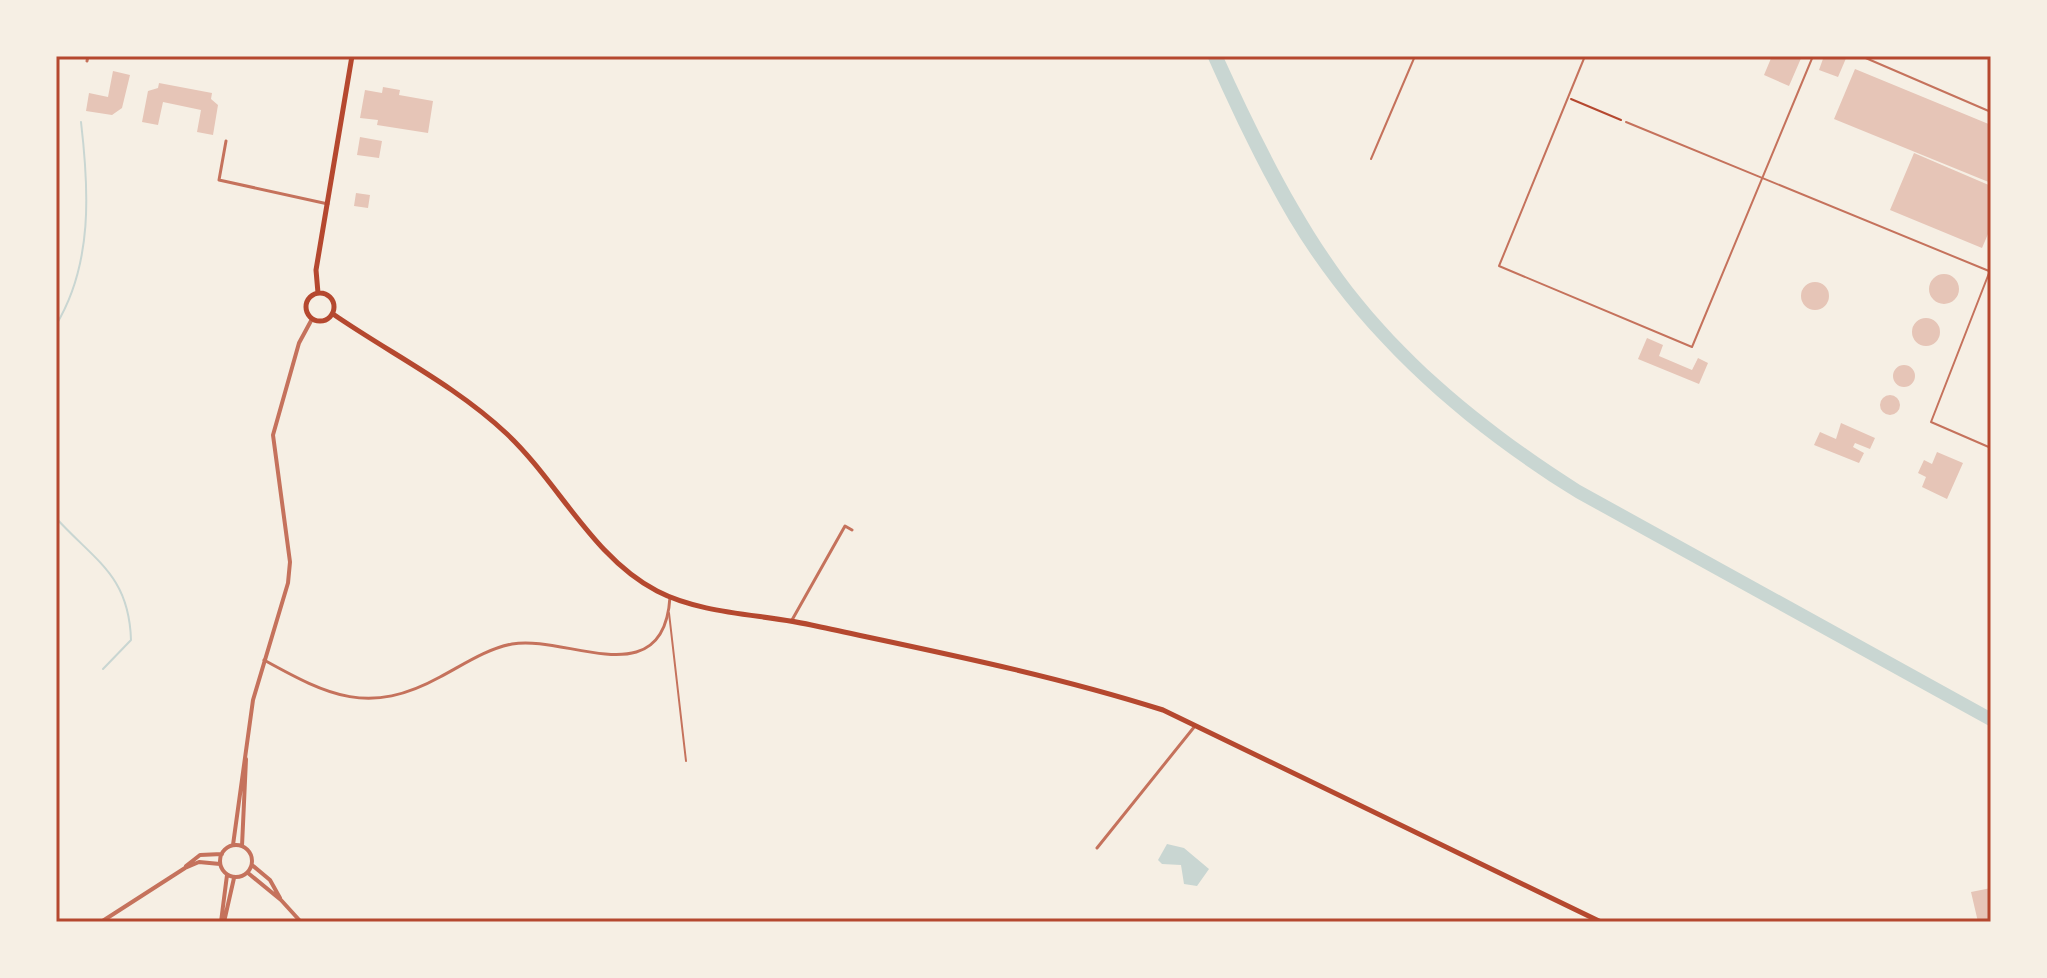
<svg xmlns="http://www.w3.org/2000/svg" width="2047" height="978" font-family="Poppins,sans-serif">
<style>
.water{fill:#c9d6d2}
.lines{fill:none;stroke-linecap:round;stroke-linejoin:round}
.stream{stroke:#c9d6d2;stroke-width:2}
.building{fill:#e6c5b7}
.path{stroke:#b5482f;stroke-width:2}
.service{stroke:#c5725c;stroke-width:2}
.minor{stroke:#c5725c;stroke-width:3}
.tertiary{stroke:#c5725c;stroke-width:4}
.secondary{stroke:#b5482f;stroke-width:5}
.neatline{fill:none;stroke:#b5482f;stroke-width:3}
</style>
<rect width="100%" height="100%" fill="#f6efe4"/>
<path class="water" d="M1207 56H1223C1258 132 1294 207 1343 275 1406 361 1491 428 1580 485L1991 712V727L1576 498C1461 427 1359 337 1289 220 1258 167 1232 112 1207 56Z
M1167 844 1184 848 1209 869 1197 886 1184 884 1181 865 1162 864 1158 860Z"/>
<g class="lines">
<path class="stream" d="M56 325C93 264 89 190 81 122
M56 518C95 561 129 575 131 640L103 669
M56 698H57"/>
</g>
<path class="building" d="M1772 56H1802L1789 86 1764 75Z
M1824 56H1847L1838 77 1819 70Z
M1855 69 1991 125V183L1834 119Z
M113 71 130 75 122 108 112 115 86 111 89 93 108 97Z
M159 83 212 93 211 99 218 105 213 135 197 132 201 110 163 102 158 125 142 122 148 91 158 88Z
M383 87 400 90 399 95 433 101 428 133 377 125 378 120 360 118 365 90 382 93Z
M360 137 382 141 379 158 357 155Z
M1914 153 1991 186V227L1982 248 1890 210Z
M356 193 370 195 368 208 354 206Z
M1929 289a15 15 0 1 1 30 0a15 15 0 1 1-30 0Z
M1801 296a14 14 0 1 1 28 0a14 14 0 1 1-28 0Z
M1912 332a14 14 0 1 1 28 0a14 14 0 1 1-28 0Z
M1647 338 1663 345 1659 356 1692 370 1698 358 1708 363 1699 384 1638 359Z
M1893 376a11 11 0 1 1 22 0a11 11 0 1 1-22 0Z
M1880 405a10 10 0 1 1 20 0a10 10 0 1 1-20 0Z
M1841 423 1875 438 1870 449 1855 443 1853 447 1864 453 1859 463 1814 445 1820 432 1836 439Z
M1937 452 1963 463 1947 499 1922 487 1926 477 1918 473 1924 460 1932 464Z
M1991 888V922H1978L1971 892Z"/>
<g class="lines">
<path class="path" d="M1571 99 1621 120"/>
<path class="service" d="M1585 56 1499 266 1692 347 1813 56
M1861 56 1991 112
M1626 122 1989 271
M1371 159 1415 56
M1991 268 1931 422 1991 448
M669 613 686 761"/>
<path class="minor" d="M87 61 88 56
M226 141 219 180 328 204
M792 620 845 526 852 530
M264 660C329 696 369 716 440 677 463 665 486 649 512 644 566 634 664 697 670 597
M1097 848 1195 726"/>
<path class="tertiary" d="M220 861a16 16 0 1 1 32 0a16 16 0 1 1-32 0Z
M233 845 253 700 288 583 290 562 273 435 299 343 312 319
M242 846 246 759
M252 865 270 880 280 898
M186 866 200 855 222 854
M248 873 281 900 301 922
M101 922 185 868 199 862 220 864
M221 922 227 875
M224 922 234 878"/>
<path class="secondary" d="M306 307a14 14 0 1 1 28 0a14 14 0 1 1-28 0Z
M318 293 316 270 352 56
M333 314C391 354 455 385 507 434 558 482 593 558 657 591 703 615 765 614 816 626 932 651 1050 674 1163 710L1601 922"/>
</g>
<rect width="2047" height="978" fill="none" stroke="#f6efe4" stroke-width="116"/>
<rect x="58" y="58" width="1931" height="862" class="neatline"/>
</svg>
